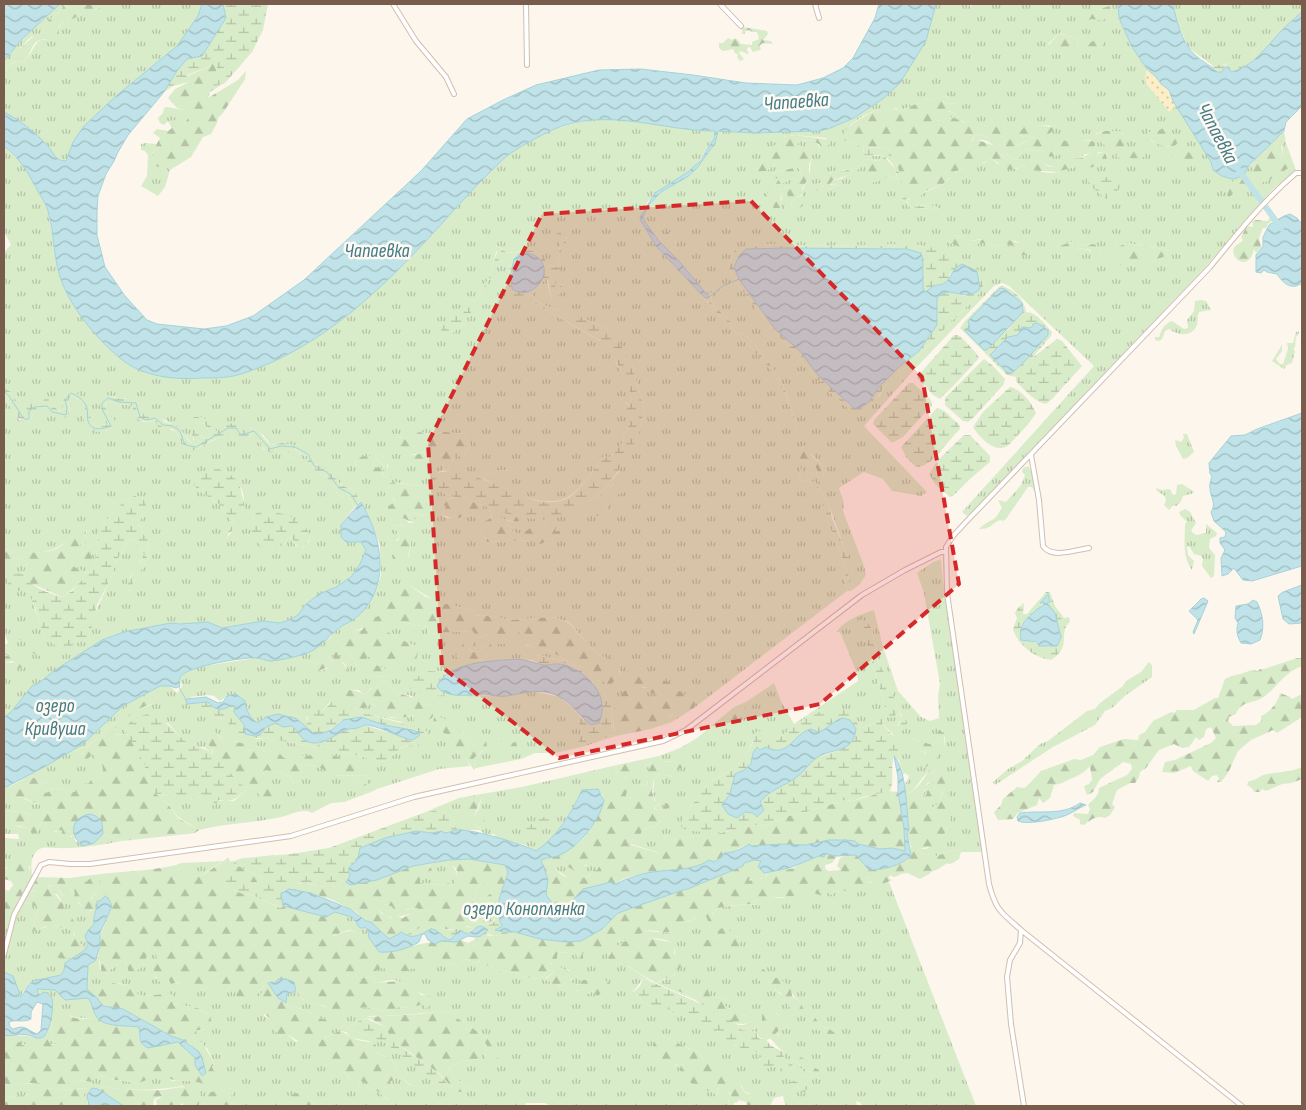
<svg xmlns="http://www.w3.org/2000/svg" width="1306" height="1110" font-family="'Sofia Sans Condensed',sans-serif">
<style>
.grass{fill:url(#grass-tufts);fill-rule:evenodd}
.forest{fill:url(#forest-firs);fill-rule:evenodd}
.wetland{fill:url(#wetland-marsh);fill-rule:evenodd}
.sand{fill:url(#sand-dots)}
.water{fill:url(#water-waves);stroke:#a5d3da;fill-rule:evenodd}
.lines{fill:none;stroke-linecap:round;stroke-linejoin:round}
.stream{stroke:#a5d3da;stroke-width:1}
.river{stroke:#bfe3e8;stroke-width:6}
.minor-casing{stroke:#d1beb0;stroke-width:6}
.minor{stroke:#fff;stroke-width:4}
.marked{fill:#d62828;fill-opacity:0.2;stroke:#d62828;stroke-width:4;stroke-dasharray:10 6;stroke-linejoin:round}
.labels{text-anchor:middle;stroke-width:5;stroke-linejoin:round;paint-order:stroke}
.water-label{font-size:20px;font-style:italic;fill:#437c86;stroke:#fffaf3}
</style>
<defs>
<pattern id="grass-tufts" width="24" height="20" patternUnits="userSpaceOnUse" patternTransform="scale(1.25)"><rect width="24" height="20" fill="#d8ecc9"/><path d="M3 7l-1-3M5 7V3M7 7l1-3M15 17l-1-3M17 17v-4M19 17l1-3" fill="none" stroke="#b4c2a5"/></pattern>
<pattern id="forest-firs" width="22" height="20" patternUnits="userSpaceOnUse" patternTransform="scale(1.25)"><rect width="22" height="20" fill="#d8ecc9"/><path d="M5 1l3.5 6h-7zM16 11l3.5 6h-7z" fill="#b4c2a5"/></pattern>
<pattern id="wetland-marsh" width="20" height="14" patternUnits="userSpaceOnUse" patternTransform="scale(1.25)"><rect width="20" height="14" fill="#d8ecc9"/><path d="M1 5h8M5 5V1M11 12h8M15 12V8" fill="none" stroke="#b4c2a5"/></pattern>
<pattern id="sand-dots" width="8" height="8" patternUnits="userSpaceOnUse" patternTransform="scale(1.25)"><rect width="8" height="8" fill="#fcefc7"/><path d="M2 2h.1M6 6h.1" fill="none" stroke="#d1c5a4" stroke-width="1.8" stroke-linecap="round"/></pattern>
<pattern id="water-waves" width="16" height="10" patternUnits="userSpaceOnUse" patternTransform="scale(1.25)"><rect width="16" height="10" fill="#bfe3e8"/><path d="M0 5q4-4 8 0t8 0" fill="none" stroke="#a0bbbe"/></pattern>
</defs>
<rect width="100%" height="100%" fill="#fdf6ec"/>
<path class="grass" d="M60 4H67L48 21 41 34C29 35 23 45 16 53 12 57 7 60 4 64V61L22 39Z
M103 4H202L198 16 177 46 116 96 73 142 66 161C55 161 54 153 48 146 36 133 20 121 4 112V73L8 66 17 61 22 62C30 58 32 47 40 40H48L64 21C72 21 77 15 85 12 92 9 98 10 105 5Z
M936 4H970V7L974 4H1118L1119 18 1132 47 1147 69 1146 83 1169 111 1176 105 1180 110 1211 162 1213 170 1249 168C1252 159 1277 137 1284 131L1286 143 1296 170 1272 190 1203 270 971 513 967 516 962 512 1094 366 1009 286 1002 283 994 286 912 372 864 426 927 492 921 496 892 491 883 479 864 472 839 488 844 503 843 511 864 566 866 575 860 584 851 591 848 575 852 570 829 505 815 482 802 480 799 474 804 468 798 474V478L805 483 817 487 819 491 828 521 847 571 844 578 847 591 694 708 672 722 651 729C666 722 677 710 690 701L683 693 672 688 674 682 666 683 649 670 642 688 648 687 656 694 653 702 631 701 626 690C617 705 609 718 616 736L582 747 555 753H535L521 759 476 768 474 758 484 750 472 741 467 740 463 732 453 728 446 719 433 723 448 737 455 746 457 753 467 760 470 766 439 769 377 789 371 792 344 802 331 803 312 813C304 808 293 813 285 816 257 823 227 823 199 830L178 817 167 803 156 794 191 799 197 797 204 801H234L245 791 246 788 248 786 254 789H268L265 776 262 770C273 771 281 771 291 777L293 784 300 781V770L302 764C311 764 326 769 332 775L362 776 352 781 356 789 366 786 370 779 367 776 371 773C355 769 296 752 284 758L270 752 266 753 261 747 248 751 239 742C233 741 227 741 222 738 215 734 213 727 205 727L213 754 204 747 194 748 184 741 168 723 125 729 127 735 111 734 118 722 113 724 88 746 75 751 71 755 94 752 96 756 94 758 102 764 103 770 99 777 92 779 91 783 75 792 55 788 45 793 40 789 36 790 35 788 46 783C36 773 10 781 4 792V788L46 766 83 744 123 706 160 686H170L177 693 183 685 178 681 182 675 197 667 256 658 270 661 330 638 337 629 357 618 370 601 377 589 381 575 380 545 367 512 354 491 341 485 332 474 319 466 307 452 282 443 271 445 263 435 252 427 241 431C235 427 223 427 217 431L213 429 203 417H194L193 443C187 440 186 435 181 430 174 424 161 418 151 415L147 418 144 415 142 408 126 398 120 399 114 396 100 399 107 425 98 427 90 421 91 409 88 404 73 391C64 396 62 398 63 409L61 411 44 400 38 405 35 401 25 414 23 413 10 391 4 388V252L11 245 6 235H4V146L24 166 48 210 55 252 63 284 78 312 91 329 161 376 191 379 223 377 478 184C488 174 498 163 508 155 541 128 590 115 631 120 659 123 687 132 715 131 714 138 710 143 707 149 702 156 699 162 693 168 674 185 646 191 640 219L656 246 664 255 692 284 714 310 729 324 773 372 786 396 798 430 787 395 777 374 755 345 714 306 711 299 712 295 717 291H720L723 287 707 295 705 293 678 260 679 257 671 249 673 247 677 248 676 243 669 232 663 236 660 237 659 241 644 222V212L661 192 687 177 697 168 715 143 717 131 754 133 818 131 828 129 854 118 926 41ZM1108 6 1113 9 1103 20 1092 19 1097 10ZM1059 33 1077 39 1078 46 1064 51H1054L1048 44ZM948 96V99L943 100 945 104 960 103 957 114C949 111 941 109 933 113V117L937 121 950 117 970 124H979L988 126H1003L1014 133 1017 146 1028 140 1060 142 1064 140 1072 142 1091 140 1084 150 1073 148 1066 152 1050 157 1042 150 1034 151 1029 149 1019 154 1018 160 1010 158 1004 152 1005 138 1001 136 989 139 986 136 975 134 973 140 970 142C973 142 975 141 978 140 994 137 999 158 1012 162 1020 165 1035 161 1043 159V163L1053 167 1059 166 1064 162 1080 158 1085 154 1103 152 1107 154V159C1095 172 1087 164 1074 167 1066 168 1059 173 1051 173 1042 173 1035 169 1027 170L1025 166 1023 165 1016 169 998 164 991 158 984 163 973 164 959 170 943 184 909 200 905 199 911 205 935 206 941 210 909 207 903 200 897 177 891 178 888 175 870 183 866 172 868 167 865 164 841 179 833 180 830 184 838 185 830 189 822 186 815 192 816 184 821 183C824 179 826 175 829 173 840 167 856 174 865 159L879 161 885 157C878 154 870 158 863 155L864 147 843 140 850 125 863 116 879 109 883 115 887 111 896 108 899 111C907 108 915 104 923 102 931 99 940 99 948 96ZM1040 125 1052 126 1034 138 1021 136 1018 131ZM1163 129 1176 136 1168 147 1151 141 1155 131H1158ZM1105 131H1121L1126 139 1117 148 1113 149 1102 143 1095 134ZM1281 134 1283 155 1280 157V160L1290 168C1280 172 1277 176 1269 180 1264 183 1259 181 1253 181 1242 181 1233 192 1227 199L1228 184C1237 180 1245 175 1255 173L1251 166 1263 154 1274 149ZM795 135 827 138 820 149C819 139 806 139 798 142L797 145 801 146 812 159C809 166 811 169 809 175 807 183 802 187 802 196 796 198 791 199 791 207L794 208 785 207 789 195 785 193 781 194 782 201 765 193H770L779 179 773 173 792 168 794 178 781 184 778 190C789 188 795 184 801 175L799 169 791 162H778L766 171 755 170 762 163 766 149 777 145 776 138ZM955 235 970 241 981 239 1015 241 1020 243 1021 255 1020 247 1005 244 998 246 985 243H978L977 246 963 248 948 242ZM567 236 553 292 556 291 562 283 552 301 546 278H545L541 285 531 293 534 299 542 304 573 316H579L610 330 632 365 644 408 641 428 618 473 605 488 590 501 524 518 508 513 510 516H500L502 519 518 522 519 529 506 525V530L514 531 517 534 542 528 547 523 556 533 561 529 553 540 546 538 538 545 537 536 534 540 487 542 479 528V522C485 521 488 521 492 515L488 507 483 505 481 518 466 515 459 518 455 516 451 518H446L442 515 446 506V500L454 497 442 493 438 472 443 470 444 462 435 458 424 459 411 455 427 452 426 449 410 446 396 438 403 437 407 441 419 432 432 434 445 432 465 434 468 443 471 445 462 458 455 449V457L446 471 484 479 485 475 491 474 494 471 507 470 510 475 504 474 499 479 490 482C509 493 551 511 571 495 584 485 594 469 604 456L608 458 618 450 622 443 624 434 627 431 629 423V410L627 411 626 402 629 405 630 404 631 395 629 386 617 365 611 348 602 340 600 341 537 305 527 295 508 291 510 262 501 260 498 262 473 308 460 327 450 318C458 313 474 303 479 296 486 286 498 257 496 245L508 253 521 251 548 268 549 266 557 267 560 245ZM1071 242 1088 246 1096 245 1102 255C1087 248 1073 247 1056 247ZM1127 243 1168 250 1166 256 1149 262H1135L1127 266 1110 262 1113 249ZM758 244 815 246 872 245 987 279 976 298 970 301 967 306 923 351 886 385 879 396 851 411 827 390 802 362 797 355 772 329 735 281 729 267 732 254 735 250ZM804 446 821 464 824 476 822 481 818 480C819 469 815 465 805 460L801 461V449ZM380 454C389 463 392 468 380 476L385 471 383 465 377 458 373 460 374 465 377 468 357 466 354 459ZM393 482 420 486 423 503 427 505 426 516 413 513 415 523H409L397 511H395L396 502 385 492ZM617 483 615 501 611 502 606 510 591 509 609 486ZM407 525 411 545 408 558 396 540 400 538 394 526ZM409 585 440 604H448L472 611 474 616 481 615 512 620 552 617 569 622 597 654 606 658 621 659 620 672 612 683 601 680 597 681 584 668 574 665 549 650 527 646 520 636V632L511 635 510 638 492 637 488 634 478 638 472 630C457 634 443 630 428 635L427 627 402 622H381L383 630C395 635 404 642 416 646L377 657H365L369 662 392 672C384 681 372 674 361 673L352 657 342 646 356 630C372 629 397 597 409 585ZM465 638C468 646 469 655 480 651L482 648 489 646 498 651 482 660 456 656 463 646ZM329 655 330 659 334 662 333 656 344 663 348 671 344 674C336 671 329 666 321 671L310 662 314 661 316 664 325 660ZM539 655 563 661 580 670 603 691 611 704 612 735 592 743H579L582 732 578 718 575 710 560 697 532 691 508 695 494 696 447 693 444 695 429 671 448 672 466 666ZM383 681 398 693 412 696 421 705 431 704 435 710 432 718H424L415 715 409 717 391 718 371 703 356 702 350 697 341 694H335L334 689 359 690 364 695 371 688H377ZM208 695 214 696 220 701 227 696 236 695 245 701C246 710 250 719 258 723 274 711 290 716 306 726L308 722 306 717 322 711 329 703 353 707 361 712 401 722 412 727 418 747C404 740 395 755 385 762L345 753 326 746 316 747 265 738 256 739 224 718 219 719 190 697ZM157 697 158 702 132 712 118 714 135 702 153 700Z
M1173 4H1302V12L1281 31 1277 32 1267 44 1262 45 1252 53 1257 57 1245 66 1231 62C1225 66 1219 64 1212 67V65L1189 48 1176 20Z
M167 107 184 110 188 118 183 126 180 127 168 121 164 125 160 123 158 118 163 113 164 108Z
M146 143 156 144 152 158 166 166 170 170 165 187 158 196 141 186 147 176 148 155 145 151 141 150V144Z
M1201 300 1206 301 1211 310 1199 312C1197 317 1198 320 1197 325 1192 338 1177 335 1169 329L1165 331 1162 339 1159 341 1155 340V337H1159C1162 329 1163 325 1172 321L1184 329 1188 328 1187 320 1194 311 1195 301Z
M1299 331V334L1296 337 1295 347 1293 349 1295 351 1292 363 1287 365 1284 369 1272 361 1282 345V351L1276 359 1280 364H1283L1288 349 1287 343H1293L1296 332Z
M4 394H5L9 405 19 420 29 422 34 412 45 410 55 416 69 412 70 406 67 402 71 396 78 399 86 408 84 418 85 423 107 431 109 413 105 409 106 402 133 406 142 422H156L160 428C176 433 174 425 182 444L197 450C205 443 218 439 227 433L228 430 231 432 233 439 249 437 252 434 256 436 264 450H283L287 457 291 458 289 454 290 450 293 448 304 456 317 473 327 477 335 491 343 498H348L352 502 354 508 341 525 347 542H361L366 550 360 564 351 577 336 587 319 594 305 605 298 615 289 620 280 623 263 621 222 628 208 622 180 624 171 623 102 640 55 670 39 683 32 686 11 712 4 717V663C10 662 17 664 23 660L19 652 20 649 15 656 6 655 4 657V645L8 643 4 633V563L6 564 15 558 23 559 28 563 23 574H17L27 591 32 596 34 607 41 625 44 638 96 611 110 580 117 560 130 538 136 542 144 554C138 569 127 572 129 592 135 575 155 557 147 538 145 533 141 529 138 524L145 512 134 496 125 500 102 525 98 534 96 562 93 569 86 573 71 565 81 542 83 557 90 544 85 545 84 539 87 531 79 525C64 551 43 557 14 550L11 553 4 548ZM217 468C246 481 250 498 236 527 233 532 229 533 227 539L225 540 233 524 232 522 219 504 198 490ZM254 515C274 518 302 517 311 537L309 542 303 548 296 546 291 537 288 538 286 543 269 552 251 526Z
M198 421C204 422 207 427 210 432L209 438 203 439 196 431V424Z
M1183 434H1187L1194 452 1187 458 1183 459 1176 446 1175 440 1181 442 1184 438Z
M1028 466 1032 472 1036 494 1032 487H1028L1006 519 1003 521 1000 520C991 524 991 529 979 529 984 524 988 522 994 519 998 516 999 511 1002 508L998 500 1006 502 1021 485 1025 475 1022 472 1023 468Z
M1182 484 1193 491 1194 493 1183 496 1180 503 1176 506 1173 505 1169 510 1164 505 1166 501 1165 496 1157 491 1156 488 1162 490 1170 489 1173 495 1176 494 1177 485Z
M1185 509 1190 512 1196 523 1191 531 1196 535 1206 533V524L1217 533 1216 536 1210 539 1209 548 1215 555 1214 576 1211 578 1202 566 1203 559 1201 556 1194 554 1189 546 1187 547 1188 555 1194 561 1192 570C1182 556 1185 540 1185 524L1187 522 1181 516 1179 512Z
M941 559 943 582 982 852H961L954 850 937 856 919 853 918 851 920 849H926L940 842V838L945 833 947 828 951 825V818L946 817C949 806 945 805 943 794 940 781 937 763 939 750H944L945 738 942 730 938 734 941 739 933 745 912 739 913 743 917 746 920 752 927 750 919 762H922L928 766 930 764 934 771 937 770 940 772 933 774 929 770C927 774 923 776 921 780 916 786 915 790 907 794L904 784 906 783 909 776 905 773 903 775 896 742 892 733 882 724V718L873 724 861 728 828 708 806 718 776 740C769 741 768 738 764 733L753 741 748 753 733 769 710 782 684 815 692 830 708 832 712 835H701L670 841H667L664 836 660 853 631 844 632 840 639 836 642 830 651 827 654 828 663 819V813L674 804 663 810 655 809 654 806 660 805C649 796 655 789 654 778L660 774 666 776 668 779V775L674 778V770L678 761 662 762 659 756 680 748 697 738 734 707 746 702 774 683 781 701 794 724 858 681 857 673 840 632H836C846 619 859 615 874 610L883 647 898 691 921 717 930 721 939 718 938 695 940 684 924 593 917 573 933 562ZM860 622 872 628 876 652 875 656 885 674V681L890 688 898 709 907 722 905 726H897L902 717 899 713 896 716 885 707 867 645V637Z
M1149 662 1152 665V677L1126 695 1112 708 1105 711 1095 725 1053 747 995 785 993 782 1008 769 1022 761 1040 744 1048 741 1087 711 1095 709 1100 703 1123 686 1126 681 1141 672Z
M651 762H654C647 771 651 778 645 787L641 784 635 796 626 799V794H615L611 802 604 801 602 794 582 790C570 813 558 836 536 851L525 845 495 837V834L486 835 480 830H457C451 810 442 808 423 813L459 798 522 787 617 765 615 769 618 777 623 780 636 771 644 769 645 767ZM483 795 478 810 474 816 479 817 485 825 481 829 472 823H465Z
M931 782H933L936 789 940 791 941 802 932 808 929 805V800L933 798V790L930 789 923 796C923 791 926 784 931 782Z
M12 798H23L35 804H40L44 811 43 816 37 817 20 811 4 812V801Z
M41 821 43 822 55 832 62 830 71 837 74 835 75 841C90 844 92 846 103 834L122 841C100 845 78 849 56 848 50 848 43 846 38 850 30 857 31 867 32 876L35 879 31 892 37 890 41 892 31 895 25 903 31 904 38 908 33 929H39L54 925 57 927 66 925 75 931 68 948 65 949 54 947 50 953 83 945 78 943C82 928 70 917 63 907V904L58 895 47 888 51 885 57 887 63 897 70 889 75 892 78 903 83 906 87 913 93 910C92 902 89 896 98 892L100 878 85 882 86 877 84 876 101 874 108 898 105 896 100 901H97V909L93 919 94 925 85 950 65 963 64 970 61 975 33 981 29 983 20 997 17 995 13 976 4 972V910H9L12 911 28 883 30 866 6 867 4 870V838L19 839 18 834H4V824H10L19 827 29 828 30 831 40 825Z
M449 860 448 863C457 869 458 873 455 883L450 886 449 884 443 885 420 883V878L431 867 429 864Z
M223 861C205 871 195 889 176 865L181 863Z
M602 862C591 879 589 876 570 880L555 868 559 864H566L571 869Z
M916 863 920 873 926 870 932 871 929 874 920 879 907 873 901 874 911 864Z
M797 865 782 872 766 875 764 878 748 880 750 876 758 867 764 873Z
M870 877 868 881 870 883 878 884 881 882H889L976 1106H863L859 1102 856 1101 857 1106H787L785 1104 783 1096 774 1098 770 1106H757L756 1104 750 1100 751 1097 757 1095C750 1093 744 1094 742 1086L723 1069 705 1061 699 1053 662 1036 658 1038 662 1062 675 1066 679 1064 684 1065V1068H680L690 1083 704 1087 719 1095 717 1090 719 1088 725 1089 733 1097 729 1099 728 1106H552L545 1103H526L524 1106H315L308 1096 283 1102 285 1106H235L231 1103V1096L223 1090 214 1093 202 1106H200L199 1097 183 1086C157 1090 129 1092 103 1086L98 1089 92 1088 87 1102 89 1106H83L82 1099 87 1088 62 1090 45 1088 31 1094 10 1097 4 1102V1080L6 1086 46 1082C62 1087 76 1078 90 1082L94 1078 104 1076 109 1079 139 1083 152 1075 165 1073 172 1081 198 1080 203 1084V1087L220 1072 214 1071 212 1067 214 1063 207 1048 195 1042 191 1037 197 1034 196 1031 207 1029 210 1015 198 1008 173 1004 164 994 144 996 137 994 127 985 117 983 97 992V998L87 989 88 965 95 961 98 952 100 969 105 974 122 960H125L129 973 146 956V952L149 942 155 947 157 958 152 965 156 979 168 978 174 984 182 982 203 990 208 986 223 992 234 989 251 994H257L264 986 267 990 264 1016 271 1019 272 1025 281 1036 288 1035 296 1042C311 1035 326 1032 339 1023L315 1017 310 1012 286 1004 278 998 287 1001V994L296 991C301 1007 325 999 330 1013H346L348 1011 352 1012C355 1011 357 1009 360 1008 372 1004 386 1017 397 1007L408 1008 427 995C416 994 409 984 398 981 391 978 381 983 374 983L373 977 358 978 354 973C373 980 371 967 384 967 393 967 402 972 412 968 415 967 418 963 422 962 433 960 443 967 453 963L457 967 465 959 478 963 479 960C484 962 486 965 492 966L494 970 521 974 524 977 537 979 544 976 546 972 552 970 554 972 545 978 559 986 573 979 569 970H565L549 962 561 952 568 953 574 951 582 953 610 943 619 942 625 939 647 931 670 933 682 921C688 923 693 921 697 916H706L712 931 727 915 717 919 712 912 721 907 749 904 752 905 766 901 770 898H782L809 892 825 896 829 890 834 893 837 891 840 892 865 882V878ZM726 928 730 932 729 935 738 936 739 944 737 948 723 941ZM637 938 639 940C646 938 669 937 673 945 676 950 676 970 674 976L656 983 695 1000 693 998 678 992 681 988 696 995 701 996 700 989 707 990 710 996 728 999 723 1005 746 1016 751 1021 744 1025H738L742 1030 757 1032 769 1023 768 1020 762 1021 763 1013H776C780 1018 785 1021 788 1027L783 1030 780 1026 776 1033 779 1035V1042L784 1045 780 1049 785 1053 783 1054 784 1058 792 1064V1067L803 1069 801 1075 810 1078 812 1082 804 1092 793 1084 802 1083 800 1077 786 1073V1069L780 1071 778 1066 764 1067 768 1064 767 1062 763 1063 764 1066 759 1063 760 1052 752 1053 748 1050 719 1040 723 1039 720 1032 712 1031V1027L708 1024 703 1023 698 1017 679 1016 666 1008 662 1011V1013L641 1001 640 996 637 995 635 997 633 991C639 986 640 981 643 978L651 981 624 964 612 962 609 954 620 944ZM773 977C785 980 789 993 799 1001L797 1008 794 1007 789 1000 776 991 775 987 770 982 763 985 761 981ZM590 979H602L603 991 597 995 593 991 589 994 582 991H577L572 983 578 985 583 980ZM438 1011 454 1014 457 1018 492 1041 497 1055 485 1057 487 1045 483 1041H480L481 1059 462 1061 448 1068 454 1077 468 1087 461 1092H456L440 1074 444 1080 420 1069 384 1042 347 1028 364 1018 371 1020 367 1017C373 1015 377 1016 383 1016 401 1015 420 1014 438 1011ZM815 1017 820 1026 828 1028 836 1043 820 1030 814 1029 809 1022ZM339 1031 346 1032 352 1038 369 1041 376 1053C387 1056 394 1061 399 1071L406 1072 413 1085 417 1087 409 1085 401 1076H398L390 1082 394 1090 388 1100 377 1091 366 1086V1083L359 1080 358 1086 348 1078 346 1073 335 1068 326 1054 316 1045 317 1042ZM789 1054C797 1056 803 1060 810 1062L819 1074 810 1076 809 1072 792 1059Z
M482 883 488 884 491 887 492 893 481 900 476 907 473 900 478 887Z
M385 904 404 910 417 908 418 910H423L436 914 429 921 444 930 431 926H423L413 914C402 914 389 924 380 910Z
M335 911 352 917 355 923 368 931 369 938 379 952 354 931 349 930 332 936 340 927 326 917Z
M37 989 55 990 65 1000 88 998 92 1004 95 1015 92 1019 74 1017 62 1013 52 1017 51 1034 55 1044C47 1045 22 1045 15 1043L5 1049 4 1057V1035C16 1038 22 1033 35 1038L48 1032 52 1004 38 994Z"/>
<path class="forest" d="M67 4 106 5C99 9 94 9 86 12 79 14 73 21 64 21L58 27 59 34 54 39C50 40 44 39 40 40 30 43 31 58 22 62L16 61 8 66 4 73V64L5 62 35 35 41 34 48 21Z
M1112 5 1113 9 1103 21 1092 19 1088 20 1087 17 1097 10Z
M743 27 767 31 768 34 763 40 771 41 773 44 763 43 759 46 761 48 760 50 753 52 750 47 747 48 748 54 740 51 739 53 744 59 740 61 737 57 738 55 734 52V49L723 51 719 48V43H723L728 38 732 40 735 38 738 40 741 44 752 45V42L759 39 757 32H752L749 30 745 31V34H742V29Z
M1281 31 1264 52 1257 57 1252 53 1262 45 1267 44 1277 32Z
M1059 33 1077 39 1078 46C1068 54 1060 50 1049 51L1046 48Z
M1097 39H1101L1104 42 1100 54 1085 49 1086 45Z
M209 57 217 59V69L214 87 226 82 210 92 208 98 238 80 246 71 245 79 223 113 218 118 217 123 211 134 203 137 191 157 170 170 166 166 159 167 153 165C151 156 155 146 160 138L153 133 157 129 168 131 172 128 168 121 175 120 180 127 183 126 188 118 184 110 177 108 168 98 175 89 189 82 187 76 211 66Z
M953 95 952 97 943 101 945 104 960 103 962 106 961 113 957 114 949 111 942 114 936 112 933 113 937 121 950 117 960 120 962 122 979 124 988 126H1003L1014 130 1017 146C1023 144 1026 140 1032 139 1042 138 1054 144 1063 140 1074 143 1087 139 1094 142L1095 145 1092 150H1079L1073 148V151C1068 154 1056 155 1050 157L1042 150 1034 151 1029 149 1019 154 1021 158 1018 160 1010 158 1004 152 1005 138 1001 136 997 141 992 142 986 136 975 134 971 142 978 140 992 145H1000L1002 148 1001 155 1011 162H1031C1035 158 1037 157 1043 159V163C1057 172 1057 163 1069 159 1073 158 1077 159 1081 158 1086 155 1090 153 1096 152L1099 154 1103 152 1106 154 1107 159 1102 165 1088 168 1074 167 1057 172 1027 170 1025 166 1023 165C1006 175 1004 166 991 158 984 165 966 165 955 172L956 177 949 178 943 184 926 191 916 200 905 199 898 168 889 150 885 148 864 147 843 140 844 132C854 121 866 115 879 109L883 114C888 110 893 107 899 111L921 102Z
M1027 125 1030 127 1040 125 1055 128C1048 139 1028 140 1017 134L1018 131 1023 129 1024 126Z
M1163 128 1180 138 1176 145C1165 149 1151 144 1147 133 1152 130 1158 132 1163 128Z
M1105 131H1121L1126 139V145C1108 155 1106 145 1094 135Z
M1281 134 1284 135 1281 146 1283 155 1280 157V160L1288 162 1292 164 1290 168C1280 171 1271 182 1263 182 1259 183 1254 181 1250 181L1245 187H1239L1227 200 1228 184C1236 180 1246 173 1254 173L1251 166 1265 150 1274 149Z
M795 135 832 140C827 144 828 150 823 154H820V145C814 140 805 139 798 142L797 145 806 148 810 151 812 158 809 164V177L802 189 804 192C800 199 790 197 791 207L794 208 798 203H802L803 206 790 213 784 212 788 195 785 193 781 194 780 208H774L765 201 764 193H770L779 179 770 176 773 173 793 168 795 173 794 178 781 184 779 190C790 188 795 183 801 175L799 169 791 162H778L766 171 757 172 755 170 762 163 764 156 763 152 766 149 777 144 775 138Z
M1136 149 1144 151 1146 156C1137 161 1128 156 1119 158L1116 156 1118 153Z
M1180 151 1194 153 1195 157 1192 161 1173 160 1172 155Z
M885 157 895 169 897 177 891 178 888 175C884 182 871 183 864 183L862 177 868 167 865 164C859 171 842 178 833 180L830 184 831 185 840 184 830 189 822 186 815 192 812 190 809 185 821 183 820 176 822 173 827 174 839 169 842 171C851 170 861 166 865 159L879 161Z
M1270 217 1278 218 1268 224 1266 228H1263L1259 238 1261 247 1256 253 1254 249C1249 273 1229 258 1234 248 1235 245 1241 243 1243 240L1241 237 1247 226 1253 227 1252 222 1256 220 1268 221Z
M666 232H668L673 237 678 249 674 247 671 249 680 257 678 260 659 241 660 237 663 236Z
M949 234 967 238 970 241 985 239 988 236 996 240 1005 239 1019 243 1027 241 1025 247 1026 255H1021L1018 252 1019 247 1005 244 998 246 985 243 978 244 977 246 982 253 978 255 974 250 971 251 968 250 967 247 963 249 945 240 946 236Z
M1071 242 1088 246 1092 244 1096 245 1102 255 1099 261 1093 256 1091 250 1077 248 1056 247Z
M1127 243C1141 246 1154 247 1168 250L1166 256 1149 262H1135L1127 266 1109 263 1111 258 1109 255 1113 249Z
M419 432 432 434 445 432 465 434 468 443 471 445 464 455 469 458 470 462 464 464 455 449V457L446 471 443 470 444 463H438L435 458 424 459 412 464 408 461 407 457 426 452V450L411 446 401 449 395 443 396 438 403 437 407 441 412 436Z
M806 444 809 446 812 456 821 464 824 476 822 485 818 480C819 468 815 465 805 460L800 461 801 449Z
M380 454 387 461V471L392 474V477L380 479 385 471 383 465 377 458 373 460 374 465 377 468 381 466 382 470 379 474 370 476 357 466 354 458Z
M507 470 510 475 506 476 504 474 497 481 490 482 484 479 485 475 491 474 494 471Z
M624 478 628 482 621 494H618L615 501 611 502 603 514 597 516 592 513 591 509 596 499 600 498 601 494 605 491 606 487 617 483 619 479Z
M393 482C406 486 424 482 431 495L424 503 434 508 433 512 427 516 414 513 415 523C408 522 405 517 398 517L397 511 392 515 388 512V506L396 502 394 499 386 497 385 492 389 487V484Z
M437 496 446 500C452 499 456 496 463 497 471 499 475 504 483 505V510L485 514 481 518 466 515 459 518 455 516 452 518 442 515 446 506 438 504 434 500Z
M488 507 508 513 511 517 501 516 502 519 513 522 516 517 520 518 518 522 526 521 529 524 519 529 506 525V530L514 531 517 534 528 530 531 527 534 526 535 529 542 528 547 523H553L557 526 555 530 556 532 561 529 562 524 568 523V530L564 532 562 536 553 540 546 538 543 543 537 545V537L534 540 487 542 479 528V522C485 521 489 521 492 515Z
M83 521C89 531 84 535 85 544L90 543C92 552 94 560 88 568L83 557 81 543 71 565 86 573C81 584 72 590 62 597L28 582 23 574 28 563 23 559 15 558 13 566 4 563V548L11 553 14 550C32 554 63 556 69 534 76 531 78 526 83 521Z
M407 525 414 532 413 540 410 541 411 545 406 563 400 567 392 564 395 543 400 538 394 526Z
M400 585H409L426 597 436 600 440 604H448L472 611 475 616 481 615 512 620 552 617 569 623 597 654 606 658 621 659C621 670 618 681 608 686L601 680 597 681 584 668 574 665 549 650 538 649 519 642 520 632 511 635 509 644H495L492 637 488 634 478 638 472 630C457 634 443 630 428 635L427 627 402 622H381L383 630C395 635 404 642 416 646L418 653 416 660C403 664 387 667 377 657H366L369 662 393 672C384 680 375 674 365 676L361 673 352 657 342 646C347 636 351 630 362 630L370 619 379 616 380 606 390 588Z
M22 621V626L19 629 27 635 25 639 19 640 17 634 8 629 11 623 14 626 17 623Z
M37 633V642L43 645V655L38 656 31 652 33 636Z
M465 638 474 641 473 646 469 649 472 652 480 651 482 648 489 646 491 644 499 653C492 662 478 660 467 658L465 661H459L456 656C460 650 463 645 465 638Z
M21 648V654L26 658 20 662 21 667 18 669 15 667 16 663 12 661 4 663V657L10 654 15 656 17 651Z
M334 652H337C339 661 347 666 349 674H344L326 668 313 673 308 672 310 662 314 661 316 664 324 660 326 656 329 654 330 659 333 661Z
M1297 658H1302V666C1285 672 1279 685 1265 696 1255 704 1241 700 1236 714L1229 717 1228 721 1233 726 1256 725 1261 721V716C1270 712 1278 703 1280 693L1290 697 1292 699 1302 694V717L1277 733 1273 730 1251 740 1238 751 1228 773 1221 782H1217L1219 779 1217 775 1212 776 1208 781 1193 771 1191 766 1174 773 1162 772 1165 762 1175 760 1211 743 1216 738 1211 727 1206 729 1204 737 1199 740 1196 737 1189 747 1182 748 1174 744 1159 750 1146 768 1140 772 1139 777 1135 783H1130L1117 790 1112 804 1115 807 1110 815 1105 818C1096 815 1091 820 1084 825L1080 824V820L1073 816 1074 813 1088 814 1090 809 1088 805C1093 799 1099 797 1099 788L1127 775 1132 769 1131 764 1123 762 1100 779 1093 792 1087 795 1084 786 1089 784 1092 780 1090 766C1083 774 1079 775 1070 779 1064 782 1061 784 1054 785L1050 798 1043 803 1039 798 1037 805 1018 813 1013 819 998 820 994 812 1001 805 1003 799 1017 787 1024 788 1027 786 1041 771 1074 759 1081 760 1093 755 1100 747 1124 739 1138 740 1139 735 1145 732 1153 721 1171 712 1174 713 1177 710H1194L1215 698H1218L1225 679C1233 674 1242 675 1251 670L1258 671 1260 669H1264Z
M640 668 649 670 666 682 674 681 673 688 683 693 690 701H696L694 708 671 715 665 722 651 729 616 736C611 722 613 697 626 690L631 701 641 696 653 702 656 694 651 693 648 687H635L622 681V675L631 669Z
M383 681 398 693 418 699 421 705 431 704 437 707 432 718 428 720 424 719 418 724 414 723V715C406 718 391 720 383 713 377 708 375 703 367 703L368 706 364 708H359C354 698 346 694 335 695L334 689H327L335 684C345 692 356 688 364 695L374 686 377 688Z
M157 697 159 702C147 705 136 709 127 718H119L118 714C125 708 132 702 141 700 147 699 152 701 157 697Z
M744 704 746 705 745 710 741 712 750 715 747 718 741 717 738 721H731L729 716 736 708Z
M438 715 443 719 451 718 454 722V728L463 732 467 740 472 741 478 738 486 741 487 747 474 758 476 768 474 770 467 760 457 753 455 746 448 737 433 723 434 718Z
M119 722V725L114 729 112 734 127 735 132 739 143 761 151 786 156 794 167 803 178 818 199 830 195 833 187 834 122 841 103 834V830L74 828V835L66 837 62 835V830L50 832 45 827 43 822H41L36 833 32 834 29 828C22 827 10 824 4 824V812L20 811 31 815 42 816 44 812 40 804C33 804 30 800 24 798 17 796 11 800 4 801L5 789C18 782 33 772 46 783L35 788 37 790 44 787 46 793 55 788 75 792C76 787 79 785 83 783L88 784 92 779 99 777 103 770 102 764 93 758 96 756 95 753 87 759 84 758V753H81V758L70 761 71 755 75 751 88 746 113 724Z
M205 726 210 727 221 738 245 744 248 751 252 750 255 744 261 747 266 753 276 750 284 758 295 753C305 759 312 754 323 755 338 755 361 761 371 773L367 776 332 775C326 769 311 764 302 764L300 770V781L293 784 291 777C281 771 273 771 262 770L265 776 273 779 268 789 275 791 278 795 277 800 261 797 254 789 248 786 246 788 238 782 213 754V751L205 739Z
M493 728 499 736 498 740 502 742 504 740 503 735 507 736 508 740 511 743 516 742 517 746 513 749C493 749 497 747 490 729Z
M938 729 944 733C945 738 943 743 945 747L944 750H939L940 754 938 758 945 782 944 790 942 792 943 796 948 792 949 796 946 804 949 813 947 817H951V825L947 828 945 833 940 838V846L935 849 928 847 920 849 918 851 920 853 937 856 954 850 961 852 959 859 953 863 948 864 947 863C942 866 939 870 932 871 927 871 926 870 920 873L914 869 916 863C907 866 903 876 893 877L891 875 888 878 892 880C889 882 880 884 876 885L868 881 870 877 865 878 866 883 863 886 840 892 837 891 834 893V895H831L829 891 826 896C818 896 813 891 805 893V897L802 898 797 896 770 898 765 904 761 906 749 904 727 906 718 908 712 913 717 918 727 915 728 917 722 920 715 931H712L706 916 701 918 697 916C693 920 688 923 682 921 680 926 676 931 671 932 664 934 654 929 647 931 639 934 617 944 610 943L603 949 598 948 583 953V959L577 958 575 951 568 953 561 952 557 955V959H553L550 962 551 964 555 963 565 970 574 973 575 976C570 982 559 988 552 985L551 982 544 980 554 972 552 970 546 972 544 976 537 979 524 977 521 974 509 972 494 970 492 966 486 965 479 960 478 963 465 959 457 967 453 963C437 968 435 963 421 962L418 970 412 968C404 975 401 970 393 969 391 969 388 970 385 970L384 967 363 977 355 974 358 978 373 977 374 983 399 981 414 988 421 995H427L435 998V1003L426 1008 422 1004 417 1006 413 1005 408 1008 397 1007C386 1017 372 1004 360 1008 357 1009 355 1011 352 1013L348 1011 346 1013H330L325 1006 306 1001 298 996 294 982 268 983 278 998 286 1004 310 1012 315 1017 340 1023 331 1029 318 1035 316 1034 313 1039C297 1045 301 1041 288 1035L285 1038C276 1035 272 1028 271 1019L259 1010 258 1000 263 989 266 990 264 986 257 994H251L243 999 237 997 234 989 230 993 227 992 219 994 218 991 208 986 203 990 194 987 189 989 183 986 182 982 171 984 168 978 159 982 154 973 152 965 157 958 155 948 149 942C146 950 148 961 142 967 139 969 134 972 131 974L129 973 125 960H122L105 974H102L98 952 100 945 99 939 106 921 108 911 111 906 104 890 101 874C126 871 151 871 176 865 195 890 209 869 228 858L231 862 260 877 262 880 261 883 212 880 219 885 227 887 243 894 252 895 280 908 283 906 333 919 338 923 337 925 345 928 337 935 335 933 333 936C339 935 343 932 349 931 358 929 372 946 379 952 395 953 407 946 421 944 428 943 435 941 441 941 448 941 454 942 461 940L468 943 474 940 476 937 485 935 494 936 515 932 540 939 602 928 618 913 680 891 688 889 743 866 744 863 754 860 761 861 754 876H750L749 881 757 877 761 879 769 874 794 868 800 863 825 854 837 856 832 863 825 865V868L828 871 841 870 837 866 840 858 850 854 856 855C860 858 861 861 864 864 876 876 894 865 907 860L911 847 907 833 909 829 904 786 906 787 907 794C917 790 924 779 929 770L933 774 939 772 937 770 933 771 930 764 925 768 922 767V762H919L920 757 926 753V750L920 752 916 750 917 746 913 743H909V741L912 739 933 745 941 739 937 733ZM931 782H933L936 789 940 791 941 802 932 808 929 805V800L933 798V790L930 789 927 791 926 795 923 796 924 789H926L927 783Z
M659 756 662 762 678 761 682 766 680 769 676 767 674 769 677 772 675 778 680 780 677 782 673 781 672 777 669 775 668 780 666 776 660 774 654 778 652 792 655 801H661L662 804 654 806V809L663 810 665 803 674 804 675 806 668 808 666 812 663 813V819L654 828 651 827 642 830 640 836 632 840 631 845 659 853 657 842 661 836H664L667 841 701 835H712L755 825 766 826 775 820 778 822 788 816 806 812 845 800 853 801 886 791 898 792 904 829 905 851 892 848 880 849 858 844 855 841 845 840H829L805 845 780 844 752 846 749 844 730 853H724L722 857 714 862 709 860C686 875 654 868 629 877 618 881 577 905 568 913 556 913 553 903 546 895L548 879 541 860C551 855 561 853 571 848 588 840 597 817 604 801H611C615 793 619 788 629 788L626 794V799L635 796 640 784 645 787 648 782 645 777 653 762H651L645 767V769L636 772 638 775 629 778 626 777 622 784 616 783 618 777 615 769 617 765ZM601 863 597 870 590 871 591 875C587 878 584 877 580 878 567 880 564 878 555 868 564 861 568 868 577 872L585 865 589 866Z
M1302 767V779L1292 783 1282 784 1266 791 1262 789 1260 792H1254L1252 788 1247 785 1249 781C1256 781 1260 775 1267 774 1279 772 1291 772 1302 767Z
M483 795 474 816 481 815 484 819 485 825 482 829 472 823H464L466 820 463 818C464 806 471 798 483 795Z
M469 859 505 865 508 872 500 895 497 911 492 924 486 925 475 922 472 928 467 926C452 931 442 931 428 921L429 917 435 914 423 910H418L417 908 407 909 401 913 393 907 385 904 380 911 381 913 390 918 394 916 403 918C412 911 421 914 428 922V925L405 935H396L389 939 371 922 366 921 356 912 333 900 311 893 293 890H284L289 885 304 883 320 886 334 887 341 884 377 880 413 866 429 864 432 870 420 878V883L443 885 449 883 450 886 455 883 457 871 455 867 450 866 448 863 449 860ZM482 883 488 884 491 887 492 893 481 900 476 907 473 900 478 887Z
M28 862 30 876 28 883 12 912 9 910H4V889L9 891 13 885 11 881 4 879V870L11 864Z
M84 876 86 877V882L93 876 100 878 98 892 94 894 91 898 95 908 87 913 84 910 83 906 74 899 75 892 71 889 68 892V898L65 899 57 887 51 885 47 887 52 890 63 904V907L67 910 75 923 83 922 85 924 78 942 83 945 71 958C63 959 56 959 50 953V948C56 945 62 950 68 948L67 942 70 936H74L75 931 68 930 66 925 60 928 54 925 49 929 46 926 40 929 37 933 33 929 38 908 31 904 25 903C26 895 34 894 40 892L37 890 27 892 37 877 70 878Z
M722 928H726L731 932 729 935 733 933 736 936 741 938 742 941 737 948 732 949 730 945 720 940 717 931Z
M692 935 697 940H710L713 943 720 942 723 945 717 950C708 948 701 949 692 945L690 939Z
M637 938 639 940 647 938 671 942 674 946V954L684 960 685 963 681 965 679 970 676 969 672 980 666 978 656 983 624 964 612 962 609 959C611 946 625 940 637 938Z
M763 969 773 977 780 979 787 984 791 990 792 996 799 1001 806 1013 799 1016 797 1013V1008L789 1007V1001L784 1002 781 999 782 996 781 993 776 991 775 987 772 986 770 982 763 985 758 979 757 975Z
M590 979H602L611 984 610 988 597 996 593 991 589 994 570 988 572 983 578 985 583 980Z
M672 982 681 984V988L696 995H701L700 989 702 986 706 985 710 996 728 999 724 1005 730 1009 734 1007C739 1014 745 1015 752 1020 738 1032 713 1013 703 1003L701 1004 693 998 663 984Z
M112 983 127 985 138 994 144 996 164 994 167 992 174 996 173 1004 198 1008 210 1015 213 1029 210 1031C205 1029 201 1029 196 1031L197 1034 191 1037 195 1042H202L214 1063 212 1067 214 1071 220 1072 222 1075 221 1085 213 1088H203V1084C191 1077 172 1087 165 1073L157 1076 152 1075 151 1078 139 1083 109 1079 104 1076 95 1078 91 1082C79 1079 78 1082 67 1084 49 1086 28 1078 11 1089L6 1086 4 1080 5 1049 14 1043 20 1042 22 1045 47 1039 51 1045 55 1044 51 1034 52 1017C61 1009 66 1015 75 1018 81 1019 86 1019 92 1019L95 1015C104 1027 125 1025 139 1027V1039L171 1043 178 1042 195 1058 199 1072 202 1076 206 1073 202 1058 190 1044 183 1040 171 1036 123 1009 102 1006 97 998V992L101 987Z
M765 1010H772L786 1022 788 1028 783 1030 780 1027 779 1030 776 1033 781 1038 779 1042H782L784 1045 780 1049 770 1038 767 1040C761 1038 758 1039 757 1032L760 1030V1027L769 1023 768 1020 762 1021V1013Z
M438 1011 454 1014 457 1018 492 1041 498 1051 497 1055 499 1061 498 1064 487 1063 485 1057 487 1045 483 1041H480L483 1051 481 1059 462 1061 448 1068 454 1077 468 1087 461 1092H456L440 1074 395 1042 388 1034 386 1027 367 1017 421 1014Z
M815 1017 820 1026C831 1028 837 1034 843 1043 832 1046 825 1030 814 1029L808 1022 811 1018Z
M339 1031C346 1032 348 1036 355 1039 362 1042 367 1040 376 1045V1053C387 1056 394 1061 399 1071L406 1072 413 1085 417 1087 414 1089 401 1076H398L390 1082 394 1090V1097L390 1101 377 1091 366 1086 365 1083 359 1080 358 1086 351 1083 346 1073 330 1067 325 1057 326 1054 316 1045 317 1042Z
M662 1036 699 1053 705 1061 721 1066 723 1069 739 1082 743 1090 747 1094H758V1099L754 1100 751 1097 750 1099 756 1104 757 1106H747L746 1102 738 1100V1102L734 1103V1105L736 1106H728L729 1099 732 1097 729 1092 727 1093 724 1089 718 1088 717 1091 720 1096C715 1094 691 1084 689 1082 686 1079 682 1072 679 1068H684V1065L679 1064 673 1066 662 1062 656 1057 653 1051V1044L655 1039Z
M792 1053 815 1064V1068L819 1070V1074L809 1077V1072L792 1059 789 1055Z
M228 1085 233 1094 231 1096V1103L235 1106H202L206 1102 205 1093 223 1090Z
M103 1086C121 1090 143 1091 162 1090 182 1088 181 1084 201 1093L199 1106H183V1103L178 1106 164 1105 157 1106 156 1100 160 1098 162 1096 154 1099 153 1106H124L98 1089Z
M45 1088 62 1090 88 1088C83 1093 82 1099 83 1106H4V1102L10 1097 31 1094 37 1089Z
M302 1092 308 1096 315 1106H285L283 1102 289 1095Z"/>
<path class="wetland" d="M223 4H268L263 30 252 52 226 82 214 87 209 81 217 69V59L210 58 211 66 187 75 189 82 173 86 164 92 177 71 187 59 202 56 226 18Z
M1234 61 1245 66C1235 73 1228 71 1217 72L1213 67 1217 65H1225Z
M864 147 885 148 889 150 898 168 907 202C918 210 931 201 942 210L909 207C893 194 904 165 883 156 876 154 869 157 863 155Z
M1109 176H1115L1124 182 1116 193 1106 199 1093 188 1087 179H1091L1095 183 1100 182 1104 178Z
M564 228 567 235 560 272 553 292C558 290 561 283 567 280 567 290 559 295 552 301L548 281 545 278 541 285 531 293 534 299 542 304 573 316H579L610 330 616 337 632 365 644 408 641 428 627 460 605 488 590 501 573 513 550 520 524 518 500 512 483 505 478 504 464 497H454L442 493 431 480 432 475C474 455 530 521 570 497 580 490 596 467 604 456L606 458C614 457 617 448 622 443L624 434 627 431 629 423V411H627L625 402 628 405 630 404 631 395 628 386 608 345 537 305 527 295 513 297 508 291 510 262 501 260 498 262C488 282 464 336 441 339V329C449 315 465 309 477 298 485 292 494 262 497 252L494 247 495 245 508 253 529 250 538 253 545 259 547 268 549 266 557 267 560 245 556 236 558 230Z
M758 244C778 244 797 246 816 246 851 246 886 242 920 245 934 246 983 266 987 279L976 298 970 301 967 306 923 351 886 385 870 407 859 413 851 411 827 390 802 362 797 355 772 329 735 281 729 267 732 254 735 250 743 247ZM783 248H882L923 259V283L924 290 927 291 934 286 942 284 948 281 950 274 961 264 977 271 966 296 947 292 937 297V325L919 351 899 367 879 387 874 395 850 406 817 373 800 351 775 329 739 279 734 267 739 256 746 249Z
M723 286V289L711 295V299L714 306 755 345 777 374 787 395 798 431 786 396 773 372 729 324 714 310 705 298 708 297 707 295Z
M1000 286C1012 287 1025 300 1026 312 1037 312 1045 325 1052 332L1051 336 1031 359 1057 339 1062 341 1082 366 1053 398 1046 404C1035 402 1023 389 1016 381V377L1007 375 960 328 965 321ZM1000 288 1005 289 1012 294 1011 326 989 347 971 329ZM1032 327 1044 340 1012 373 990 355 1008 337 1018 335 1020 332Z
M954 335H958L961 337 977 354 979 358 958 381 940 399 933 395 917 377Z
M984 359 992 365 1005 379 1004 384 974 417 968 422 963 421 945 405V398Z
M909 383H913L931 400 932 405 903 437 892 443 873 424 874 420Z
M1010 387C1022 390 1031 402 1036 413 1031 421 1025 428 1019 434 1015 438 1011 443 1007 446 995 454 979 437 973 427L983 412Z
M4 388 10 391 25 414 27 407 35 401 38 404 44 400 46 396C52 401 54 409 61 411L63 409 62 400 67 393 73 390 82 397 92 409 90 421 98 427 107 425 100 409V399L109 395 120 399 132 398 140 401 144 415 147 417 155 413 165 422 175 425 181 429 188 440 192 443 194 439 192 434 190 422 194 417H203L213 429 217 431 226 423 236 424 241 431 252 427C261 431 263 439 271 445L282 443 299 446 307 452 319 466 327 468 341 485 354 491 361 502 354 508 352 502 348 498H343L335 491 327 477 317 473 304 456 294 448 290 450 289 454 291 459 287 457 283 450C279 450 274 453 270 452 261 451 260 439 252 434L243 441 233 439 231 432 228 431V433C218 438 205 443 197 450 178 452 184 440 174 430L171 429 162 433 160 432 156 422 139 421 133 410V406L106 402C102 409 111 415 115 421 111 435 87 436 84 421 83 417 85 412 85 408L78 399 71 396 67 402C70 407 70 411 67 417 53 420 50 409 34 412L29 422C16 423 9 404 5 395L4 394ZM198 421C204 422 207 427 210 432L209 438 203 439 196 431V424Z
M937 408C947 410 951 419 959 424L960 429C948 440 932 468 916 467L906 457 901 447Z
M964 435H970L990 456V462L971 478 954 495 950 497 935 484 929 474 938 460Z
M803 465H806L799 474 802 480 815 482 829 505 832 518 851 565 852 570 848 575 851 591H847L844 578 847 571 828 521 817 487 805 483 798 478V474Z
M217 468 229 474 239 482 244 504 245 512 235 529 228 534 227 540H225L226 536 233 524 232 522 219 504 198 490 194 485 196 475 199 472Z
M134 496 142 497 146 503 145 512 138 524C141 529 145 533 147 538 155 557 135 575 129 592L125 593 134 569 141 561 144 554 136 542 130 538 117 560 110 580 97 605 91 631 84 640 65 649 58 647 44 638C42 628 33 598 27 591H17L9 585 6 576 10 573 23 574C31 587 48 593 62 597L72 591 82 580 86 573 93 569 96 562 98 534 102 525 125 500Z
M265 509 290 516 308 531 311 537C308 543 305 547 299 549L291 537 288 538 286 543 270 552C265 549 260 546 257 542 248 529 248 513 265 509Z
M1046 592H1050L1055 606 1064 618 1069 617 1070 621C1057 635 1073 646 1051 660 1034 658 1018 645 1013 629L1017 618 1015 613 1018 608 1024 603 1023 614H1027ZM1044 602 1055 613 1061 638 1059 641 1049 647 1027 640 1021 625C1027 615 1040 612 1044 602Z
M858 617 867 622 872 629 876 652 875 656 885 674V681L890 687 898 709 905 718 907 722 906 729 901 731 896 730 902 717 901 714 899 713 891 718 885 707 867 645C867 640 861 622 857 619Z
M539 655 563 661 580 670 603 691 611 703 612 735C601 739 590 747 578 743L582 732 575 710 583 720 600 698 593 682 574 668 558 663 543 665 532 660 518 659 525 656Z
M429 671 448 672 439 683 440 691 447 693C435 699 421 695 410 688L409 681Z
M333 701 353 707 361 712 426 730 428 734 418 747C403 739 395 756 385 762L345 753 326 746 316 747 265 738H247L229 727 228 721 224 718 219 719 206 709H193L187 704 208 702 235 706 237 716 244 725 245 734 255 736 260 735 266 727 276 723 288 727 292 726C298 731 301 739 309 742 323 747 337 732 349 729 354 727 358 728 364 725L413 740 418 732 351 719C347 720 342 719 339 722 326 734 316 741 302 724L306 725 308 722 307 713 315 709 322 711Z
M828 708 843 709 846 710 861 728 873 724 882 718 884 721 882 724 896 739 904 784 899 761 894 756C890 767 895 780 890 791L863 797 853 801 845 800 806 812 788 816 778 822 775 820 766 826 755 825 712 835C702 829 690 834 681 827L684 815 710 782 733 769 748 753 755 738V733L759 731 764 733 771 740H776L806 718ZM837 720H850L856 729 840 750 816 758 791 781 779 786 772 792 764 796 753 813 723 805 730 794 735 774 744 770 751 764 753 753 766 747C789 759 792 734 811 729L818 732 827 729Z
M147 714C165 717 172 730 185 741 195 750 202 745 213 754 225 764 232 778 246 788L245 791C235 799 232 803 219 800L215 805 210 806 197 797C182 803 170 794 156 794L151 786 143 761 124 729C131 720 137 717 147 714Z
M362 776H367L370 779C366 788 361 791 352 787L350 784 352 781Z
M438 810C450 812 453 818 457 830L444 834 442 831 432 833 416 831 385 838 360 848 358 859 348 871 350 876 346 882 350 885C341 884 339 887 331 887 310 886 298 876 281 893L283 906 281 908 252 895 243 894 227 887 219 885 212 880C224 870 230 872 242 881L248 879 251 882 261 883 262 880 260 877 231 862 243 858 291 854 329 848 423 813Z
M556 812C549 822 541 831 529 834L526 828 537 820Z
M497 911 498 919 502 926 496 929 503 932H515L494 936 489 934 481 936 487 930 484 927 473 929 467 934 460 930 450 940 441 936 440 934 427 931 413 937 405 935C411 933 418 928 424 926 438 922 445 936 463 926L472 928 475 922 486 925 492 924 495 920 493 917H496Z
M643 978 701 1004 703 1003 716 1014 730 1018 732 1021 738 1025 742 1030 757 1032V1036L760 1039H766L770 1045 785 1053 783 1054 784 1058 792 1064 793 1067 803 1069 801 1075 811 1078 812 1082 804 1093 798 1087 787 1082 791 1080 799 1083H802L800 1078 786 1073V1069L780 1072 778 1066H771L768 1069 757 1063 760 1059 759 1052 752 1053 735 1045 732 1046 718 1040 723 1038 720 1035V1032L717 1031 716 1035 713 1034C710 1027 711 1025 703 1023L698 1017 682 1018 666 1008 662 1011 663 1014 641 1001 640 996 637 995 635 998 631 994 640 986Z
M364 1018 386 1027C391 1046 424 1060 439 1074 442 1077 445 1082 449 1086L448 1088 440 1085 384 1042 347 1028Z"/>
<path class="sand" d="M1147 69 1157 78 1161 84 1169 90 1176 105 1169 112 1146 83 1145 78Z"/>
<path class="water" d="M4 4H60L22 39 4 61Z
M202 4H223L226 18 202 56 187 59 177 71 164 92 128 135 118 152 114 161 106 174 98 196 97 212V235L105 267 125 296 147 320 157 324 204 329 226 326 253 316 304 280 421 171 467 119 503 100 536 85 599 70 641 69 693 75 746 83 797 85 823 78 843 68 853 58 875 18 879 4H936L926 41 900 83 884 98 854 118 828 129 818 131 754 133 718 131 715 143 697 168 687 177 661 192 648 206 643 217 645 222 659 241 678 260 709 297 705 298 701 294 656 246 641 221 640 217 655 193 688 172 701 160 714 138 715 131C660 131 607 106 552 130 538 137 524 144 511 153 503 158 497 166 490 172 471 191 453 211 435 231 382 289 321 348 244 373 231 378 216 378 202 378 175 380 143 377 121 359 98 340 75 313 63 285 53 262 55 235 48 211 47 206 43 200 40 195 29 175 22 160 4 146V112C20 120 36 133 48 146 54 153 55 161 66 161L73 142 84 126 116 96 177 46 198 16Z
M1118 4H1173C1176 20 1182 43 1195 55 1202 62 1211 65 1217 72H1222L1224 68 1229 67 1231 72C1253 67 1267 46 1282 30 1288 24 1295 18 1302 12V106L1286 122 1284 131 1250 164 1245 173 1240 177 1232 179 1222 176 1213 170 1211 162 1173 101 1169 90 1161 84 1157 78 1147 69 1132 47 1119 18Z
M1290 214 1297 218 1302 224V283C1291 291 1283 283 1277 274L1267 272 1264 270 1261 273 1256 272V255L1263 246V237L1269 225 1284 216Z
M783 248 907 249 921 253C925 265 921 278 924 291H927C929 289 931 287 934 286 938 284 941 286 946 282 953 276 950 270 962 264L977 271 980 289C969 299 960 293 947 292L937 297V325L919 351 899 367 879 387 869 402 862 407 855 409 837 393 817 374 800 351 775 329 739 279 734 267 739 256 746 249Z
M527 253C562 260 537 305 512 289L511 274 514 259 519 255Z
M1000 288 1005 289 1022 303 1023 312 987 350H984L966 332V328L970 329 968 321Z
M1037 323 1044 327 1048 331V335L1025 361 1012 373 1007 372 990 355 1008 337 1018 335 1021 328 1024 327 1029 328 1032 327 1033 324Z
M1302 413V566L1252 581 1243 580 1234 568 1228 574 1222 576 1221 558 1225 550 1220 543V538L1225 537 1226 532 1214 521 1211 512C1217 503 1210 497 1210 488 1209 484 1211 480 1212 476L1210 474 1209 463 1231 436 1245 435 1257 429Z
M361 502C382 538 392 586 357 617 352 622 343 624 338 629 327 638 319 649 305 654 295 657 281 660 271 661 266 661 261 658 256 658 242 657 192 666 182 675 181 675 179 680 179 681L180 686 176 688 170 686H160L123 706 83 744 46 766 4 788V717L11 712 32 686 39 683 55 670 102 640 124 632 171 623 180 624 208 622 222 628 263 621 280 623 289 620 298 615 305 605 319 594 336 587 351 577 360 564 366 550 361 542H346L341 537V525Z
M1302 585V623L1289 624 1283 619 1278 596 1283 592Z
M1048 594 1050 602 1047 603 1055 613 1061 637 1057 646H1039L1037 642 1021 640C1019 627 1023 621 1032 614 1036 610 1038 608 1043 606L1044 602 1040 603Z
M1204 598 1208 601 1194 634 1193 632 1198 620 1189 611 1201 599Z
M1253 600 1257 602C1263 614 1265 628 1260 640L1251 644 1241 643C1237 636 1236 631 1238 623L1235 618 1236 606 1248 604Z
M518 659C527 660 538 664 544 665 550 665 555 663 560 664 580 667 605 688 602 712 602 715 600 719 599 723L591 725C580 717 572 703 560 697 542 687 525 693 507 696 499 697 492 695 484 694 471 694 446 700 437 686 448 661 494 661 518 659Z
M236 694 245 701C246 710 250 719 258 723L266 717 278 714 297 719 313 733 320 734 331 730 343 720 361 717 384 725 412 730 418 732 420 735 413 740C399 738 376 724 364 725 362 726 359 728 357 728 354 729 352 728 349 729 337 732 323 747 309 742 301 740 298 731 292 726L283 727 276 723 266 727 260 735 255 736 245 734 244 725 234 712 235 706 231 705C223 712 214 710 208 702L187 704 186 701 187 699 206 697 218 703 223 702 227 696Z
M842 718 850 720 856 729C853 755 830 747 815 759 808 764 805 771 798 776 786 786 770 789 760 802L764 810 757 817 753 813 745 812 737 818 728 814 722 805 730 794 735 774 744 770 751 764 753 753 757 747 760 750 766 747C789 759 792 734 811 729L818 732C828 729 833 721 842 718Z
M894 756C907 772 906 808 909 829L907 833 911 856C899 866 884 870 869 870L856 855 837 856 825 854 824 857 819 856 789 868 764 873 758 867 761 861 754 860 744 863 743 866 688 889 680 891 618 913 602 929 581 941 566 942 540 939 515 932H503L495 930 502 926C492 908 503 890 508 872L505 865 469 859 449 860 413 866 377 880 350 885 346 882 350 876C346 866 351 867 356 861 359 857 359 852 360 848L385 838 416 831 432 833 442 831 444 833C448 833 452 831 456 830 469 828 523 844 536 851 558 836 571 813 582 790L598 789 604 801C602 806 601 812 598 816 590 831 577 847 560 855 554 858 547 857 541 860L548 879 546 895 556 908 563 913H568L571 910V902L583 889 611 882 616 884C628 878 639 874 653 872 672 869 693 871 709 860L714 862 722 857 724 853C733 853 742 849 749 844L752 846 780 844 805 845 829 840H845L855 841 858 844 880 849 892 848 905 851 904 829 898 792V777Z
M1080 803 1086 805C1077 809 1069 815 1061 817 1051 820 1026 825 1018 821L1017 817 1020 813C1040 810 1062 816 1080 803Z
M90 814 96 816 102 822 103 834 94 843 83 846C68 835 71 817 90 814Z
M289 889 311 893 350 909 366 921 371 922 389 939 402 932C412 941 421 934 431 929 439 929 442 938 450 940L460 930 467 934C475 931 478 921 488 930L481 936 476 937 468 936 456 942 441 941 435 944 428 940 425 934H422L419 942C407 949 393 953 379 952L369 938 368 931 366 928H360L352 917 335 912 326 917 283 906 281 893Z
M105 896 108 898 112 906 100 933V945L98 952 95 961 88 965 87 989 97 998 103 1006 123 1009 171 1036 183 1040 198 1051 202 1058 206 1073 202 1076 195 1065V1058L178 1042 148 1048C137 1042 141 1038 139 1027 127 1025 103 1028 96 1016 92 1010 93 1004 88 998L65 1000 55 990 37 989 38 993 40 995 43 992 47 993C49 995 51 996 52 999 54 1006 50 1033 43 1037 37 1040 33 1036 28 1035 20 1033 12 1037 4 1035V1007L6 1002 4 972 13 976 20 994 17 995 20 997C26 993 26 985 33 981L61 975 64 970 65 963 85 950 88 944 85 936 89 929 94 925C92 915 98 910 97 901H100ZM37 1002 43 1004 41 1030 37 1034C26 1030 26 1024 13 1029L10 1027 9 1022C15 1019 23 1023 31 1019V1012Z
M278 979H286L294 982 296 991 287 994 286 1003 278 998 268 983 272 982 275 983Z
M92 1088 98 1089 124 1106H89L87 1095Z"/>
<g class="lines">
<path class="stream" d="M709 297 723 286 739 279
M4 391 9 396 24 419H29V411L34 407 47 406 52 412 66 415 67 407 65 400 71 393C78 396 86 401 87 409 88 413 87 417 88 421 91 432 103 429 111 426L102 409V403L108 398 119 402 136 403 140 417 146 420 155 418 163 425 173 426 180 431 185 445 196 447 228 428H236L241 435 254 431 270 449 281 446 295 447 308 454 314 466 327 472 339 488 351 494 358 506
M179 687 186 700"/>
<path class="river" d="M1238 169 1281 228"/>
<g class="minor-casing">
<path id="minor" d="M393 4 416 41 446 77 454 94
M526 4 527 65
M720 4 741 26
M815 4 819 18
M1031 455 1039 500 1043 546C1052 559 1075 550 1089 548
M1021 930 1020 943 1010 960 1007 977 1011 1024 1024 1106
M4 954 14 915 41 865 49 862 70 864H90L291 836 414 797 663 741 686 730 862 595 905 570 941 552H945
M1242 1106 1021 930C1001 912 996 911 989 884L947 593 946 547 953 536 965 523 1210 267C1237 234 1263 201 1296 173H1302"/>
</g>
<use href="#minor" class="minor"/>
</g>
<path class="marked" d="M751 201 922 377 959 584 820 704 559 758 442 667 428 443 542 214Z"/>
<g class="labels">
<g class="water-label">
<text transform="translate(796 101) rotate(-4)" y="7">Чапаевка</text>
<text transform="translate(1218 133) rotate(62)" y="7">Чапаевка</text>
<text x="377" y="257">Чапаевка</text>
<text x="55" y="712">озеро<tspan x="55" dy="23">Кривуша</tspan></text>
<text x="524" y="915">озеро Коноплянка</text>
</g>
</g>
<rect width="1306" height="1110" fill="none" stroke="#7a5c4d" stroke-width="10"/>
</svg>
